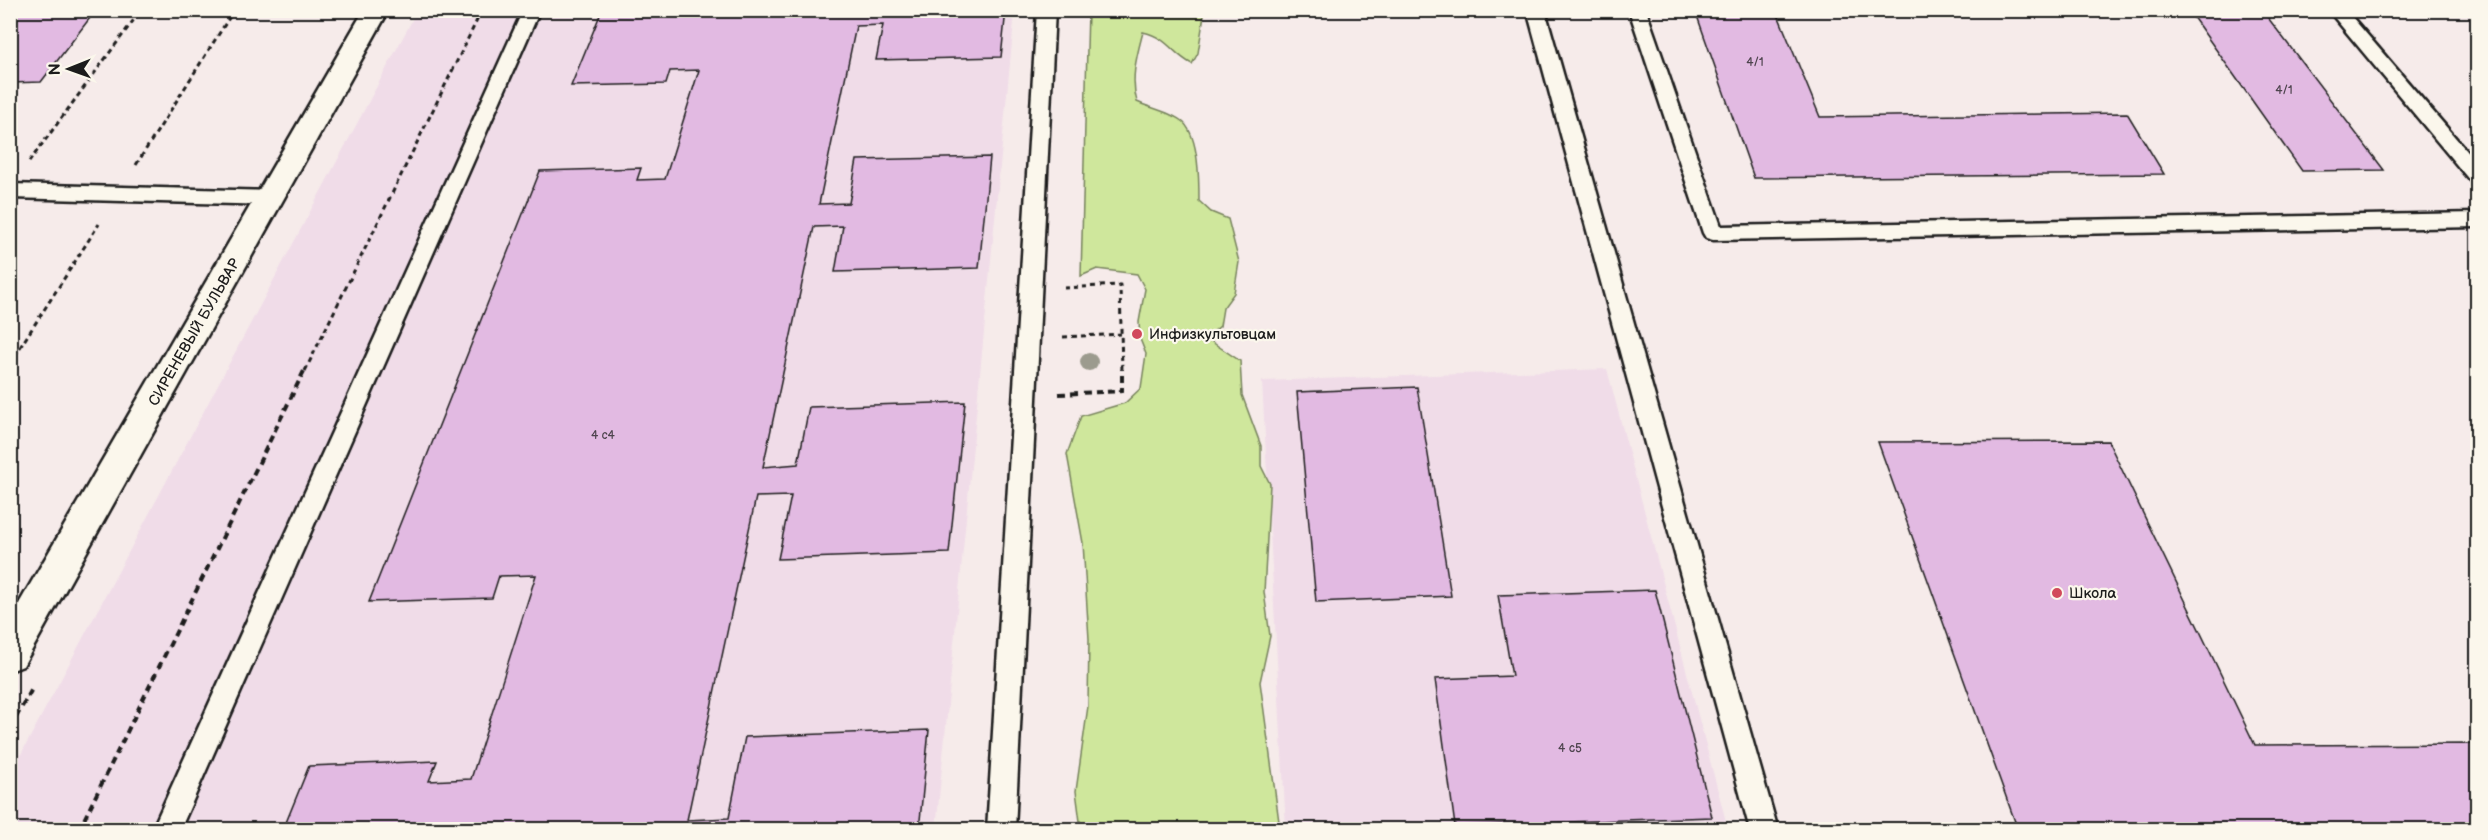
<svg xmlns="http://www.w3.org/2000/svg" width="2488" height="840" font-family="'Balsamiq Sans',sans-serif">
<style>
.built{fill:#f0dce8}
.green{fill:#cfe79c;stroke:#76825c;stroke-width:1.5}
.building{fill:#e2bae2;stroke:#1c1c1c;stroke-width:1.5}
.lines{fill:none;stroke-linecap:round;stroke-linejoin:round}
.service-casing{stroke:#1c1c1c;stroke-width:5}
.secondary-casing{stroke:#1c1c1c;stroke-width:5}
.path-far1{stroke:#1c1c1c;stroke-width:3;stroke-dasharray:5 4;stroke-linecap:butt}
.path{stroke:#1c1c1c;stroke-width:4;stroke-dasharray:7 5;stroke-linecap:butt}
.service{fill:#fbf7ec;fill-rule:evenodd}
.secondary{fill:#fbf7ec;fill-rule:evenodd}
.tree{fill:#9c9b8e}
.poi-dot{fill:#d1495b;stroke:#fbf7ec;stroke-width:2}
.labels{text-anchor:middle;stroke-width:4.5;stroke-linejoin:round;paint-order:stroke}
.number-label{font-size:12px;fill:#4e444e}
.street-label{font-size:15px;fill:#1c1c1c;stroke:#fbf7ec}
.poi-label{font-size:15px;fill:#1c1c1c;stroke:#fbf7ec;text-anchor:start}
</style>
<rect width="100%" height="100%" fill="#f6ebea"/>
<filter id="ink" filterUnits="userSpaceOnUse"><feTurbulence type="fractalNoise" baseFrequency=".0167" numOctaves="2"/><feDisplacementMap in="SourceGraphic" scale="12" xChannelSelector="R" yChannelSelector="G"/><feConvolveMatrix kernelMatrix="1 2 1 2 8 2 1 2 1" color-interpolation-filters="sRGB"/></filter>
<g filter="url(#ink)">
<path class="built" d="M417 11H1015L936 829 11 830V773Z
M1607 369 1728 829H1286L1262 381Z"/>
<path class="green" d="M1088 11 1202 10 1204 15 1198 53 1192 64C1171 53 1169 38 1143 32 1137 55 1130 78 1137 102 1150 108 1174 113 1184 123 1199 139 1199 180 1199 201L1211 212 1228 219 1239 262 1234 293 1223 308 1220 326 1206 338 1240 361 1242 395 1261 446V466L1270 484 1264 592 1270 636 1260 682 1280 829H1081L1076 791 1088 706 1089 639 1083 543 1067 454 1081 416 1125 403 1141 388 1146 354 1140 339 1139 322 1145 289 1137 274 1097 269 1081 276Z"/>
<path class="building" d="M10 10H96L41 82 10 83Z
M602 10H1006L1001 57 876 60 883 25 856 26 819 204 849 203 857 160 990 157 979 268 835 272 843 226 814 227 763 467 798 464 809 407 965 402 949 553 778 559 791 496 756 497 687 820 729 818 745 737 929 730 919 830H283L309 766 437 761 429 781 471 779 536 575 499 576 492 598 369 602 540 171 641 168 637 180 665 179 699 70 670 71 666 84 571 86Z
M1695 10H1776L1820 117 2127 113 2164 174 1754 178Z
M2188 10H2262L2384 170 2302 171Z
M1417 387 1451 596 1316 602 1297 392Z
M2108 441 2255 745 2478 744V830H2018L1878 442Z
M1655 590 1712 817 1455 826 1435 679 1512 676 1498 595Z"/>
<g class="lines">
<g class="service-casing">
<path id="service" d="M523 10H540L180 830H152Z
M1037 10H1055L1015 830H987Z
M1527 10H1545L1778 830H1750Z
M1629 10H1646L1721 226 2478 213V227L1713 240 1706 238 1703 233Z
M2328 10H2346L2478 164V184L2471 182Z
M10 184 271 191 278 193 281 198 278 203 271 205 10 198Z"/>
</g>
<g class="secondary-casing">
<path id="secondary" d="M364 10H389L23 666 10 671V619Z"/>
</g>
<path class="path-far1" d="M29 162 141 10
M136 165 234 10
M1064 288 1120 285 1122 371
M1063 337 1121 334
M10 363 99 224
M305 371 482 10"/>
<path class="path" d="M1059 394 1122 391V369
M10 728 32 689
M79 830 305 369"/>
<use href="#service" class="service"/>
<use href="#secondary" class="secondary"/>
</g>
<circle class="tree" cx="1089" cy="362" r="9"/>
</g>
<g class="poi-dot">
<circle cx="1137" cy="334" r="6"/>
<circle cx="2057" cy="593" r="6"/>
</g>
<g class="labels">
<g class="number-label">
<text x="1755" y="66">4/1</text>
<text x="2284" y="94">4/1</text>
<text x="603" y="439">4 с4</text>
<text x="1570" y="752">4 c5</text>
</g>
<g class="street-label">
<text transform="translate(194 332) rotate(-60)" y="5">СИРЕНЕВЫЙ БУЛЬВАР</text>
</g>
<g class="poi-label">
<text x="1149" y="339">Инфизкультовцам</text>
<text x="2069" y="598">Школа</text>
</g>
</g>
<rect width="2488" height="840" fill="none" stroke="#fbf7ec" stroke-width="36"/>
<rect x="18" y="18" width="2452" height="804" fill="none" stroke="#1c1c1c" stroke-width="2" filter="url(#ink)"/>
<g transform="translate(69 69) rotate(269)" stroke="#fbf7ec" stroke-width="4.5" paint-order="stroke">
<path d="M0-4.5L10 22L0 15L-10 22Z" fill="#1c1c1c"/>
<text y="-9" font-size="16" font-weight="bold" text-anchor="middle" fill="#1c1c1c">N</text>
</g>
</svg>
